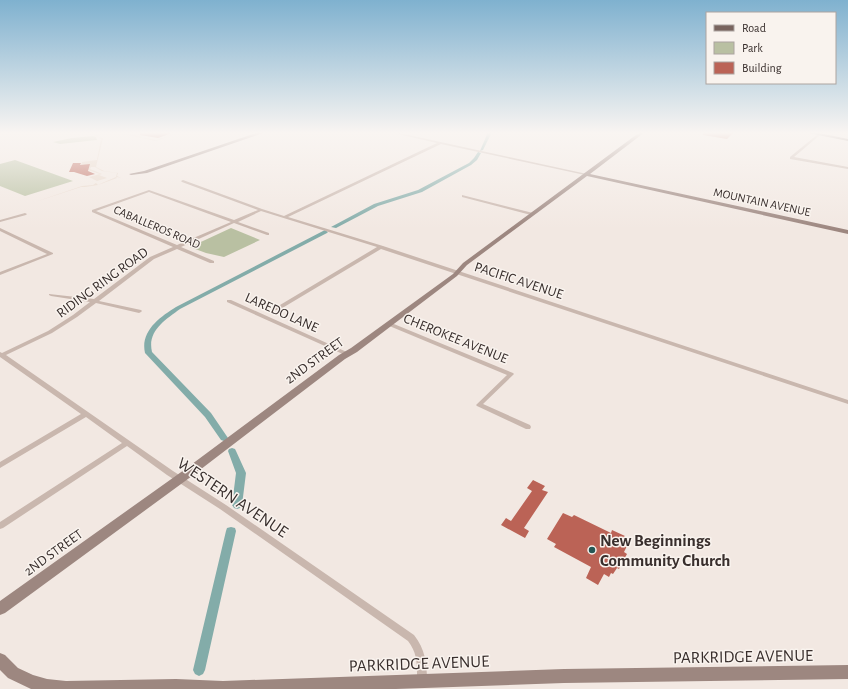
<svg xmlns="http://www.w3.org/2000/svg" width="848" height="689" font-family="'Alegreya Sans',sans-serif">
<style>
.green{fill:#b9c0a2}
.plaza{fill:#e8d7ca}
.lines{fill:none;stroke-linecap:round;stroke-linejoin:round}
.canal{fill:#83aca9;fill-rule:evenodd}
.building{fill:#bb6356}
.street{fill:#c9b7ae;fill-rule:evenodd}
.secondary{fill:#9d8780;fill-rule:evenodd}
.primary{fill:#79645e;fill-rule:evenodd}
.poi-dot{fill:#255654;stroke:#f9f3ee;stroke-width:1.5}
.labels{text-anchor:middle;stroke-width:3;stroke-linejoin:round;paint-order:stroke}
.far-street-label{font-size:12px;fill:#382e2c;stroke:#f9f3ee}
.street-label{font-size:14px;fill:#382e2c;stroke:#f9f3ee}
.near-street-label{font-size:17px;fill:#382e2c;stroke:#f9f3ee}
.near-poi-label{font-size:17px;font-weight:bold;fill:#382e2c;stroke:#f9f3ee;text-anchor:start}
</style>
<rect width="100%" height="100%" fill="#f2e8e2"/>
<path class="green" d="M93 136 96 137 97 140 60 144 53 142 72 138Z
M15 160 73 181 25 196 0 186V164Z
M231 228 260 240 224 257 206 253 190 247Z"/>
<path class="plaza" d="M91 132H98L95 133 96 134 102 132 98 134 105 132H119L139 136 151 133 140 137 156 140 161 139 159 138H163L170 135 172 133 175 132 173 134 180 132 159 140 155 141 118 133 99 135 97 137 103 138 96 167 104 171 118 173 117 176 121 178 117 177 116 178H117L98 185 85 187H81L35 202 82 186 93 185 96 183 98 185 102 183 116 177 117 173 102 171 95 167H91L90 169 102 174 99 175 107 178 97 181 89 177 100 174 88 170 89 168H80L82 162 97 160 101 139 90 133Z"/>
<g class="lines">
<path class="canal" d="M488 132H492L483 150 480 151Z
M478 152 481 153 477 160 471 165 422 192 378 206 336 228 331 227 374 204 418 190 469 163 474 158Z
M325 230 328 232 327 233 180 309C165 320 147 331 152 352L211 413 228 438 227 440 224 441 221 440 205 417 145 353C140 331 160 317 176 307Z
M232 448 235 449 236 451 246 473 242 505 240 508 237 509 234 508 232 505 236 473 228 451 229 449Z
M231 527 235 528 236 531 205 670 203 674 199 676 195 674 193 670 226 531 227 528Z"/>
</g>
<path class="building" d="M140 132H172V133L158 138 140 135Z
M703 132H728L733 133 727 139 703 135Z
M73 163H81L80 165 90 164 88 171 95 174 87 176 74 172H69Z
M533 480 545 486 542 490 548 492 524 528 529 531 525 538 501 525 506 518 511 521 532 491 527 488Z
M563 513 572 517 574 515 611 533 612 530 625 536 623 539 627 541 626 544H628L624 552 627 554 619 569 617 568 613 574 611 573 609 577 604 574 598 585 586 578 591 567 554 547 556 544 547 539Z"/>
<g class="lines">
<path class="street" d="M389 132H395L587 174 585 175 441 144 288 217 383 246 848 400V404L381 249 279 310H275L274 309 275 308 377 247 261 211 238 222 269 233V235H267L234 223 181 247 214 261V263H210L177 249 154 259 99 301 141 310 142 311 141 312 139 313 96 303 77 317 52 333 6 355 173 471 226 505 414 635C425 649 427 663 427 681L425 684 422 686 419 684 417 681C417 665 418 654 408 641L220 509 167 475 127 446 3 528 0 529V522L122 443 86 417 0 468V462L81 414 0 357V352L2 353 48 331 73 315 90 302 51 296 49 295V294L94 299 150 257 173 247 92 212V210L149 190 234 220 258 210 182 182 181 181 183 180 262 209 284 216 437 143ZM149 192 231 222 177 245 96 211Z
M818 134 820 135 794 157 848 167V169L790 159V157Z
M462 195 533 213 534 214 531 215 462 197Z
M25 213 27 214 26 215 0 222V220Z
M0 228 53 253V254L0 275V272L47 254 0 231Z
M227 300H231L349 353 350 354 347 356 345 355 227 302Z
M389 322 513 373 514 374 513 375 483 404 530 425 531 427 530 429H526L477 406 476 405 507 375 387 325 386 324 387 323Z"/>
<path class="secondary" d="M259 132H266L147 173 131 175 129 174 144 171Z
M640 132H645L590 174 848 230V234L587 176 467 265 457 276 357 352 345 359 192 476 5 613 0 615V601L184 470 339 355 351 348 453 274 463 263Z
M0 653 5 655 18 668 33 675 47 679 66 681 176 679 223 681 564 669 848 665V679L564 683 396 689H31L8 678 0 670Z"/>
<path class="primary" d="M803 132H814L848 139V141Z"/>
</g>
<linearGradient id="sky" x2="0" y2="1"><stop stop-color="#7fb1cf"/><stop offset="0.58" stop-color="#f9f5f2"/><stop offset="1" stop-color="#f9f5f2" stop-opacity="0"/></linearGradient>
<rect width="848" height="229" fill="url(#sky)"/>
<circle class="poi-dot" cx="592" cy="550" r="4"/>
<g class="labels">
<g class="far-street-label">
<text transform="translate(762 202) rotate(12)" y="4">MOUNTAIN AVENUE</text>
<text transform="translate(157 227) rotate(23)" y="4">CABALLEROS ROAD</text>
</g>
<g class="street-label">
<text transform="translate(519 280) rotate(18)" y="5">PACIFIC AVENUE</text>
<text transform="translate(102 282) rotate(-36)" y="5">RIDING RING ROAD</text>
<text transform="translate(282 312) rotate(24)" y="5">LAREDO LANE</text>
<text transform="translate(456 338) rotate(22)" y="5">CHEROKEE AVENUE</text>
<text transform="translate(314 360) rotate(-36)" y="5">2ND STREET</text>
<text transform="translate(53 552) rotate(-36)" y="5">2ND STREET</text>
</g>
<g class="near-street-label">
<text transform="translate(233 497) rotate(34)" y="6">WESTERN AVENUE</text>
<text transform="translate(743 656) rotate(-1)" y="6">PARKRIDGE AVENUE</text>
<text transform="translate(419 663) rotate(-2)" y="6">PARKRIDGE AVENUE</text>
</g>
<g class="near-poi-label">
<text x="600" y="546">New Beginnings<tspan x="600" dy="20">Community Church</tspan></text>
</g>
</g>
<rect x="706" y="12" width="130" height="72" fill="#f9f3ee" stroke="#aca4a0"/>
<rect x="714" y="25" width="20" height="6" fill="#79645e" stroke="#aca4a0"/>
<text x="742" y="32" font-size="12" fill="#382e2c">Road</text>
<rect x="714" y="42" width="20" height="12" fill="#b9c0a2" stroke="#aca4a0"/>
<text x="742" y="52" font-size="12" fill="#382e2c">Park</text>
<rect x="714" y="62" width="20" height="12" fill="#bb6356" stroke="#aca4a0"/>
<text x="742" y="72" font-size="12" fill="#382e2c">Building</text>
</svg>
